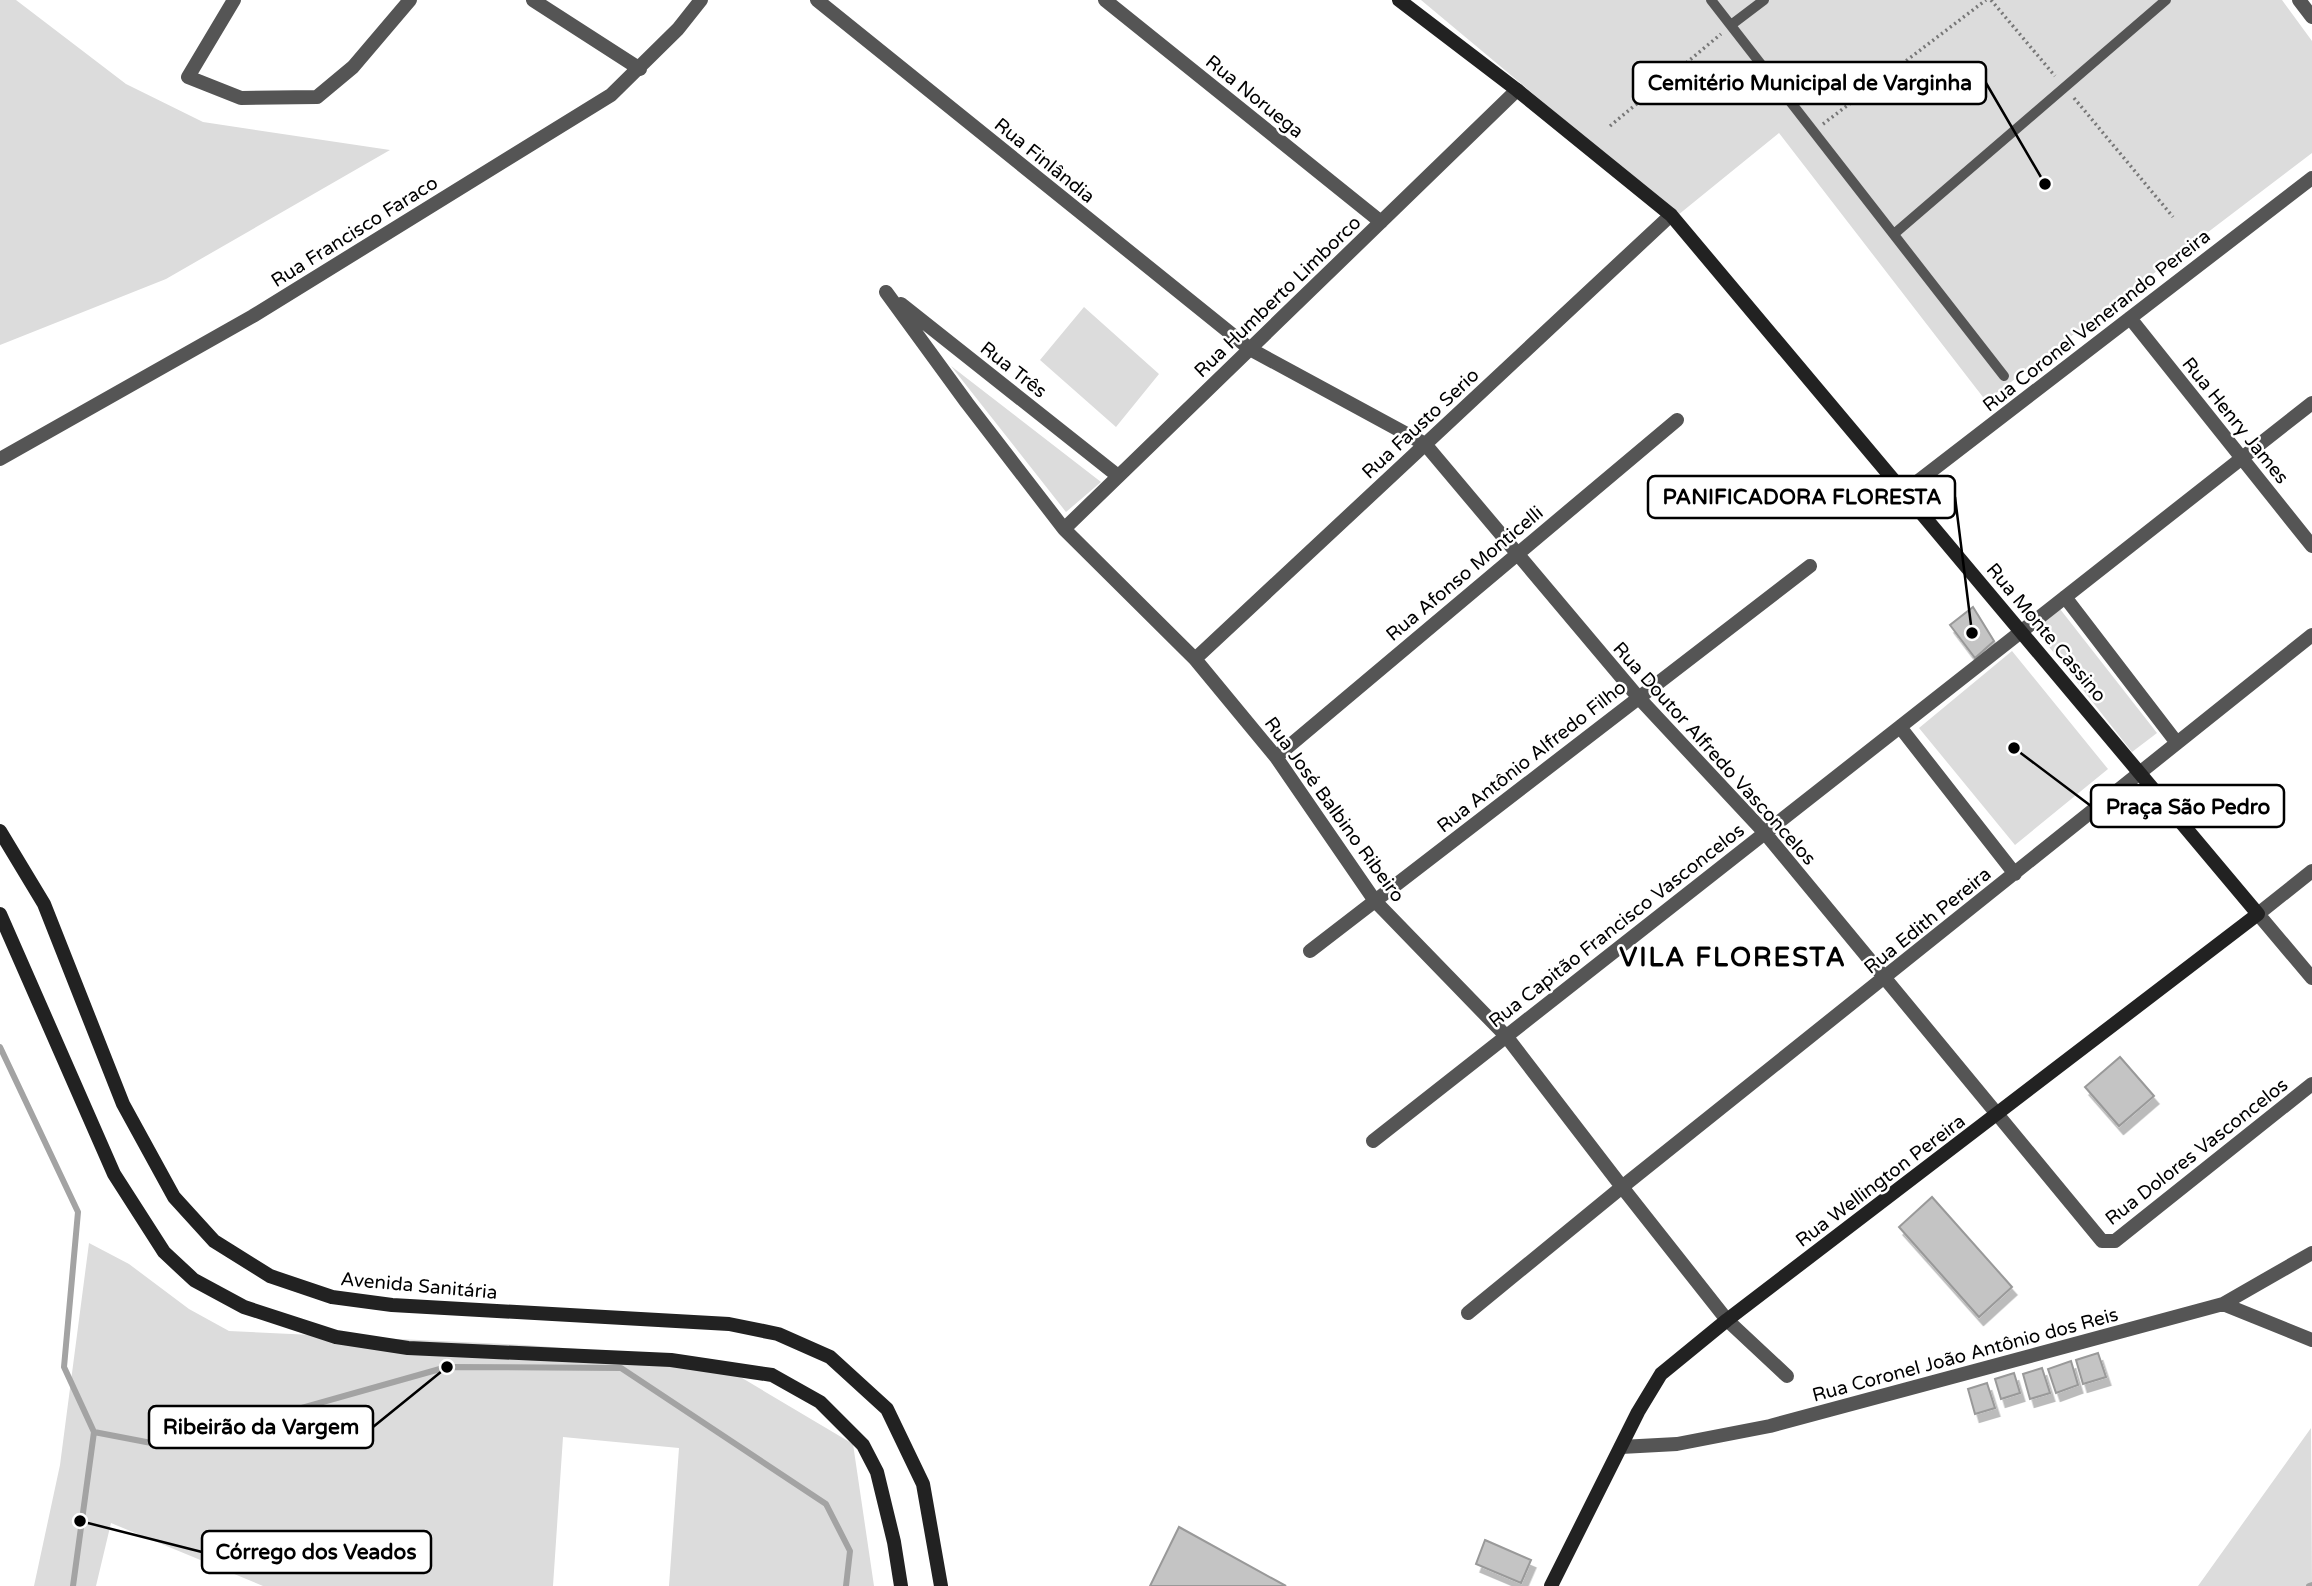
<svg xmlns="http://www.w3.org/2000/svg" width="2312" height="1586" font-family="'Varela Round',sans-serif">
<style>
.green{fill:#dcdcdc}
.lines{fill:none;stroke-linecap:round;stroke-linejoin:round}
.stream{stroke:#a3a3a3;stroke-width:6}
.building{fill:#c4c4c4;stroke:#999;stroke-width:2;filter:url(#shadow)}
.path{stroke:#777;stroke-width:3.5;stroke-dasharray:2 3.5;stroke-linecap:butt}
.lane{stroke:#555;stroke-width:10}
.street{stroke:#555;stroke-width:14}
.secondary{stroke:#222;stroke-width:14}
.labels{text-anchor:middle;stroke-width:5;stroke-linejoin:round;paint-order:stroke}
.street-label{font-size:19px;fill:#000;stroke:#fff}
.district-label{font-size:26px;font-weight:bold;letter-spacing:2px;fill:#000;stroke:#fff}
.leader{fill:none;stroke:#000;stroke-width:2.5}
.callout-dot{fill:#000;stroke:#fff;stroke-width:2.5}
.callout{fill:#fff;stroke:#000;stroke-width:2.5}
.callout-label{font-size:21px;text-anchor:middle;font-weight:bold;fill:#000}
</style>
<defs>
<filter id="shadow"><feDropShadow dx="4.5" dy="8" stdDeviation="0" flood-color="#0004"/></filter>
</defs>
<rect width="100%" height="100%" fill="#fff"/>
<path class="green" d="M0 0H16L126 84 203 122 390 150 166 279 0 345Z
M1421 0H2282L2312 41V153L1986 401 1779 133 1678 215Z
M1084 307 1159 374 1116 427 1040 360Z
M951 366 1101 482 1066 512Z
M2060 609 2157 733 2132 752 2035 629Z
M2012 651 2108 769 2015 845 1919 728Z
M89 1243 129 1264 189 1309 229 1331 525 1345 710 1359 853 1444 874 1586H669L679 1448 563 1437 553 1586H263L111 1523 96 1586H34L60 1465Z
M2311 1428 2312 1586H2198Z"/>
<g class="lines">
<path class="stream" d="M0 1047 78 1212 64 1367 94 1432 167 1446 447 1367 621 1368 826 1504 850 1551 846 1586
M73 1586 94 1432
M2309 1586 2312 1585"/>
</g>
<path class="building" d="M1973 607 1994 641 1975 658 1950 625Z
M2120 1057 2154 1096 2119 1126 2085 1087Z
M1932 1197 2012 1287 1979 1317 1899 1227Z
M2098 1353 2106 1377 2083 1384 2076 1360Z
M2071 1361 2078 1385 2056 1393 2048 1369Z
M2042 1368 2050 1393 2030 1399 2023 1374Z
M2014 1373 2020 1393 2001 1399 1995 1379Z
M1987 1383 1995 1408 1975 1414 1968 1389Z
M1179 1527 1286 1586H1150Z
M1485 1540 1531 1560 1521 1583 1476 1564Z"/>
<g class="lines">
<path class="path" d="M1991 0 2055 76
M2074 98 2173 217
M1823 124 1986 0
M1610 126 1721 34"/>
<path class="lane" d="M1711 0 2004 376
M1731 25 1764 0
M1894 234 2166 0"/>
<path class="street" d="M234 0 188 77 241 98 317 97 353 67 410 0
M533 0 640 69
M817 0 1250 349 1425 444 1638 697 1765 833 2102 1241H2115L2312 1084
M1105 0 1381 222
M2299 0 2312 17
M886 292 967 403 1064 529 1195 659 1276 757 1375 901 1506 1036 1622 1187 1727 1320 1787 1376
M901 304 1118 476
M2130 318 2312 546
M0 459 253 316 611 95 678 29 701 0
M1904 492 2312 178
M1064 529 1517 90
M2065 597 2177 743
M1195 659 1671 215
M1900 727 2015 874
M1276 757 1677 420
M2312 871 2258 914 2312 978
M1310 951 1810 566
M1373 1141 2312 403
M2223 1304 2312 1253
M1468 1313 1622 1187 2312 635
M1621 1447 1677 1444 1770 1426 2223 1304 2312 1340"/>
<path class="secondary" d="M1399 0 1517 90 1671 215 2258 914 1727 1320 1661 1374 1638 1412 1551 1586
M0 831 44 904 123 1104 174 1197 214 1241 270 1276 332 1297 392 1305 729 1324 778 1334 830 1357 887 1409 923 1484 941 1586
M0 914 114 1174 164 1252 194 1280 244 1307 336 1337 408 1348 671 1360 772 1375 820 1402 863 1445 877 1472 894 1542 901 1586"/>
</g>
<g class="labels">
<g class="street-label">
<text transform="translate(1255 96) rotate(39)" y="7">Rua Noruega</text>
<text transform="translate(1045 160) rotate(39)" y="7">Rua Finlândia</text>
<text transform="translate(354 231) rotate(-32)" y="7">Rua Francisco Faraco</text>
<text transform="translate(1277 296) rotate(-44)" y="7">Rua Humberto Limborco</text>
<text transform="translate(2096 320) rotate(-38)" y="7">Rua Coronel Venerando Pereira</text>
<text transform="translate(1014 369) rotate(38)" y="7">Rua Três</text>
<text transform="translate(2236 420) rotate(51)" y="7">Rua Henry James</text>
<text transform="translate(1420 423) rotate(-43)" y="7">Rua Fausto Serio</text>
<text transform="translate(1464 573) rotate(-40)" y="7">Rua Afonso Monticelli</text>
<text transform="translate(2047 632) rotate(50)" y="7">Rua Monte Cassino</text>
<text transform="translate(1715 753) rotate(48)" y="7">Rua Doutor Alfredo Vasconcelos</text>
<text transform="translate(1531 756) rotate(-38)" y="7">Rua Antônio Alfredo Filho</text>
<text transform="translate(1335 809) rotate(54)" y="7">Rua José Balbino Ribeiro</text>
<text transform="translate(1927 920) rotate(-39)" y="7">Rua Edith Pereira</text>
<text transform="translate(1616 925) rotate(-38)" y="7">Rua Capitão Francisco Vasconcelos</text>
<text transform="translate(2196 1151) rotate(-38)" y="7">Rua Dolores Vasconcelos</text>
<text transform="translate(1880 1180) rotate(-37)" y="7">Rua Wellington Pereira</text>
<text transform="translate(419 1285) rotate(5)" y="7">Avenida Sanitária</text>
<text transform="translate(1965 1354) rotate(-15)" y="7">Rua Coronel João Antônio dos Reis</text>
</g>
<g class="district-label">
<text x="1733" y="966">VILA FLORESTA</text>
</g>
</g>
<path class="leader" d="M2045 184L1986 83M1972 633L1955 497M2014 748L2091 806M447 1367L373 1427M80 1521L202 1552"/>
<g class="callout-dot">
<circle cx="2045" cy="184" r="7"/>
<circle cx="1972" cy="633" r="7"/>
<circle cx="2014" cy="748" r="7"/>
<circle cx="447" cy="1367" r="7"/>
<circle cx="80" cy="1521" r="7"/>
</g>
<g class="callout">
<rect x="1633" y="62" width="353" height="42" rx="7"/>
<rect x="1648" y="476" width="307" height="42" rx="7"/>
<rect x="2091" y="785" width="193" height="42" rx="7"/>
<rect x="149" y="1406" width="224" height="42" rx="7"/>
<rect x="202" y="1531" width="229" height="42" rx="7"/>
</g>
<g class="callout-label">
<text x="1810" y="90">Cemitério Municipal de Varginha</text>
<text x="1802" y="504">PANIFICADORA FLORESTA</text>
<text x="2188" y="814">Praça São Pedro</text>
<text x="261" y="1434">Ribeirão da Vargem</text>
<text x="316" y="1559">Córrego dos Veados</text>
</g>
</svg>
